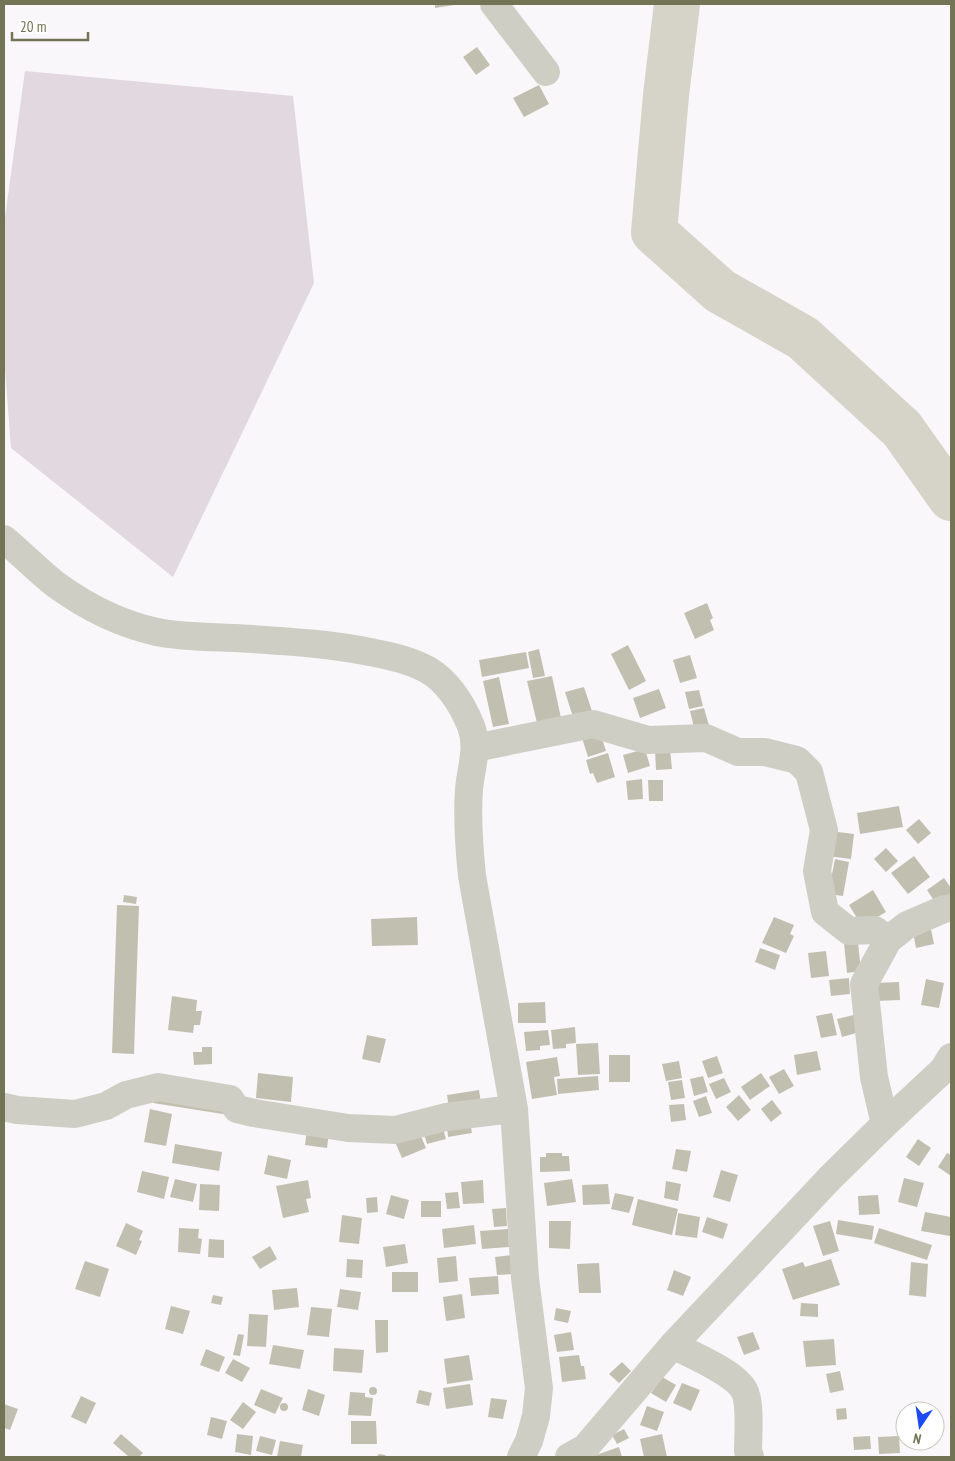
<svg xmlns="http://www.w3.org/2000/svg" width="955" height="1461" font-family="'PT Sans Narrow',sans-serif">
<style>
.green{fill:#e2d8e0}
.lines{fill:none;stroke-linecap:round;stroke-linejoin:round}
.river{stroke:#d6d4c8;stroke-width:46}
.building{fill:#c1c0b0}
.minor{stroke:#cecec5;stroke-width:28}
</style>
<rect width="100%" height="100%" fill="#f9f7fa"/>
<path class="green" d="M25 71 293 96 314 283 173 577 11 448 4 356V225Z"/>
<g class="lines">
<path class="river" d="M677 4 666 95 654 232 720 291 803 338 902 429 951 498"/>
</g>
<path class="building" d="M435 4H454V5L435 8Z
M477 47 490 65 476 75 463 57Z
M539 85 549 104 524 117 513 98Z
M707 603 713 618 710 620 714 630 695 639 684 613Z
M628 645 646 681 629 690 611 654Z
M539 649 545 676 533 678 528 652Z
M526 652 529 668 482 677 479 660Z
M690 655 697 678 680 683 673 660Z
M552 676 561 718 537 723 527 681Z
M499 677 509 724 493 727 483 681Z
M584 687 594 717 575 723 565 692Z
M659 689 666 708 640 718 633 698Z
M699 690 703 706 689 709 685 692Z
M704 708 710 729 695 732 690 711Z
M600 732 606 751 588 757 582 738Z
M645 749 650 766 628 773 623 755Z
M670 749 672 769 656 770 655 751Z
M608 753 615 777 597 783 593 773 590 774 586 760Z
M642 779 643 799 628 800 626 781Z
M648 780H663V801H649Z
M899 806 903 827 860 834 857 813Z
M919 819 931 833 918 844 906 830Z
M830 831 854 834 851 859 827 856Z
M886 848 898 861 886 872 874 859Z
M914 856 930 877 908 894 891 873Z
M835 859 849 862 843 896 828 894Z
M944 878 951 888V895L937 905 927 890Z
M873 890 886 912 869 922 860 923 849 905Z
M124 895 137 897 136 904 123 902Z
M117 905 139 906 134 1054 112 1053Z
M417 917 418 945 372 946 371 919Z
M774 917 794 925 790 934 794 936 786 953 762 943Z
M930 924 934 944 916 948 912 927Z
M858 942 861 971 847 973 844 943Z
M760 948 780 955 775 970 755 962Z
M826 951 829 976 811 978 808 953Z
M849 978 850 994 831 996 829 980Z
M926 979 944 983 939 1008 921 1005Z
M899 982 900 1000 876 1001 875 983Z
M172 996 197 1000 196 1011H202L200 1025H194L193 1033 168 1030Z
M545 1002 546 1023H518V1003Z
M832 1013 837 1035 821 1038 816 1016Z
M858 1014 863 1031 842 1037 837 1019Z
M575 1027 576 1043 566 1044V1048L553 1049 551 1030Z
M548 1030 550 1045 540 1046V1050L526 1051 524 1032Z
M367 1035 386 1039 380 1063 362 1059Z
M598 1043 600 1074 578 1075 576 1044Z
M202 1047H212V1064L194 1065 193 1052H202Z
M817 1051 821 1070 797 1075 794 1055Z
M609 1055H630V1082H609Z
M717 1056 723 1073 708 1078 702 1061Z
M557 1057 560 1076 529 1081 526 1062Z
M679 1061 682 1078 666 1081 662 1064Z
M784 1069 794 1086 779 1094 769 1077Z
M258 1073 293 1077 291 1102 256 1098Z
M761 1073 770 1086 750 1100 741 1087Z
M598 1076 599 1090 558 1094 557 1079Z
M703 1076 708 1092 694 1096 690 1079Z
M554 1077 557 1095 532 1099 529 1081Z
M724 1078 731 1092 716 1099 709 1084Z
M682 1080 685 1098 671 1100 668 1082Z
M479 1090 482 1109 450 1114 447 1095Z
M155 1091 230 1103 229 1115 153 1103Z
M739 1095 751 1110 738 1121 726 1107Z
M706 1096 712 1113 699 1117 693 1101Z
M772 1100 782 1113 771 1122 761 1109Z
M684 1104 686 1120 671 1122 669 1105Z
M150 1109 172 1114 166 1146 144 1142Z
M469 1117 472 1133 448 1137 446 1120Z
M441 1122 446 1139 427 1144 422 1127Z
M417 1127 426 1148 402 1158 393 1137Z
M307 1129 329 1132 327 1148 305 1145Z
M918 1139 931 1148 919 1166 906 1157Z
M175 1144 222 1152 219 1171 172 1163Z
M676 1149 691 1151 687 1172 672 1169Z
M546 1153H562V1156H569L570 1171 540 1172V1157H546Z
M947 1153 951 1155V1176L938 1167Z
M268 1155 291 1160 287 1179 264 1174Z
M721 1170 738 1175 730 1202 713 1197Z
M142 1171 169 1177 164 1199 137 1192Z
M904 1178 924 1183 917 1207 898 1202Z
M175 1179 197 1184 193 1202 170 1197Z
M572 1179 576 1202 547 1206 544 1183Z
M308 1180 311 1198 306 1199 309 1212 283 1218 276 1186Z
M483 1180 484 1203 463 1204 461 1182Z
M666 1181 681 1184 678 1201 664 1198Z
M200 1184 220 1185 219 1211 199 1210Z
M608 1184 610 1204 583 1205 582 1185Z
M458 1192 460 1208 447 1209 445 1193Z
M615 1193 634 1197 629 1213 611 1209Z
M391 1195 409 1200 404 1219 386 1214Z
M878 1195 880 1214 859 1215 858 1196Z
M377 1197 378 1212 367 1213 366 1198Z
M638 1199 678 1209 672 1235 632 1225Z
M421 1201H441V1217H421Z
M506 1208 507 1226 494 1227 492 1209Z
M925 1212 951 1217 950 1236 921 1231Z
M678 1213 700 1217 697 1238 675 1235Z
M342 1215 362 1218 359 1244 339 1242Z
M707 1217 728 1224 723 1239 702 1232Z
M838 1220 874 1226 872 1240 836 1234Z
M549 1221H571L570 1249 549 1248Z
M830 1221 839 1251 823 1256 813 1226Z
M126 1223 143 1231 139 1240 142 1241 136 1255 116 1246Z
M474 1225 476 1244 444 1248 442 1229Z
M179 1228 199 1229 198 1238 202 1239 200 1254 178 1252Z
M879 1228 932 1245 927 1260 874 1243Z
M508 1229 509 1247 482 1249 480 1231Z
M209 1239 224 1240V1258L208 1257Z
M405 1244 408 1263 386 1267 383 1247Z
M270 1246 277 1259 260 1269 252 1257Z
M511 1255 513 1274 497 1275 495 1257Z
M456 1256 458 1281 439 1283 437 1258Z
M347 1259 363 1260 362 1278 346 1277Z
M831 1259 840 1285 793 1300 782 1269 803 1262 805 1267Z
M85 1261 109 1269 100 1297 75 1289Z
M911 1262 928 1264 926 1297 909 1295Z
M599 1263 601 1293H579L577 1264Z
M674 1270 691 1277 683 1296 667 1290Z
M392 1272H418V1292H392Z
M498 1276 499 1294 471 1296 469 1278Z
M297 1288 299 1307 274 1310 272 1290Z
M340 1289 361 1292 358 1310 337 1307Z
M462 1294 465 1318 446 1321 443 1297Z
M213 1295 223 1297 221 1305 211 1303Z
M801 1303 818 1304V1317L800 1316Z
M171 1306 190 1311 183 1334 165 1329Z
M311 1307 332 1309 329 1337 307 1335Z
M556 1308 571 1311 568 1323 554 1320Z
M249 1314 268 1315 266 1347 247 1346Z
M375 1320H388V1352L376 1353Z
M571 1332 574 1350 557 1352 554 1335Z
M753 1332 760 1349 744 1355 737 1337Z
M238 1334 244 1335 240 1356 233 1355Z
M834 1339 836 1365 806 1367 803 1341Z
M273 1345 304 1350 300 1369 269 1364Z
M334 1348 364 1350 362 1373 333 1371Z
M206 1349 225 1357 219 1372 200 1365Z
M469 1355 473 1380 447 1384 444 1359Z
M579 1355 581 1366H584L586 1379 562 1382 559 1357Z
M233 1359 250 1368 242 1382 225 1373Z
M622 1362 631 1371 619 1383 609 1374Z
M840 1371 844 1390 830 1393 826 1374Z
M662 1377 676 1385 666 1402 651 1393Z
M682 1383 700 1390 691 1411 673 1403Z
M470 1384 473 1405 446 1409 443 1388Z
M369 1391a4 4 0 1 1 8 0a4 4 0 1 1-8 0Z
M261 1389 283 1398 275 1414 254 1405Z
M308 1389 325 1395 319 1416 302 1410Z
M419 1390 432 1393 429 1406 416 1403Z
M350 1392 365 1393V1397L373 1398 371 1416 348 1415Z
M81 1396 96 1403 86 1424 71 1417Z
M491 1398 507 1400 503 1419 488 1417Z
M243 1402 256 1412 243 1429 230 1420Z
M280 1407a4 4 0 1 1 8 0a4 4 0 1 1-8 0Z
M4 1404 18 1409 10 1430 4 1428Z
M647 1406 664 1412 657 1431 640 1425Z
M846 1408 847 1419 837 1420 836 1409Z
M211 1417 227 1421 222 1439 207 1435Z
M351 1421H376L377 1444H351Z
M624 1429 629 1438 617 1444 612 1435Z
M121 1434 143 1453 139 1457H129L113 1443Z
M237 1434 253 1436 251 1455 235 1452Z
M662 1434 667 1457H644L640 1439Z
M260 1436 276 1440 272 1455 256 1451Z
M870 1436 871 1449 854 1450 853 1437Z
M899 1436 900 1453 879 1454 878 1437Z
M280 1441 303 1445 301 1457H277Z
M619 1447 622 1457H597L596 1455Z
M379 1454 385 1455 387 1457H376Z"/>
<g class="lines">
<path class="minor" d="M494 4 546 72
M4 539C21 553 37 570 55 584 85 606 120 624 157 632 180 637 211 637 236 638 281 641 326 643 370 652 390 656 410 660 428 670 448 682 462 704 471 726 479 747 471 768 469 789 467 818 469 847 472 876L514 1109 525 1278 539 1388 536 1416 529 1441 521 1457
M475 748 593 724 648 740 706 738 738 752H765L797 760 809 772 824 830 817 871 825 912 849 931 875 930 888 940
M4 1107 17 1110 75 1114 106 1106 126 1095 158 1087 230 1099 237 1109 254 1113 348 1128 395 1130 446 1117 514 1109
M885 1124 874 1077 864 984 888 940 907 925 944 909 951 908
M673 1345C692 1355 734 1372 744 1390 751 1402 748 1436 748 1451L750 1457
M569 1457 585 1448 673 1345 830 1178 885 1124 943 1070 951 1057"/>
</g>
<rect width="955" height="1461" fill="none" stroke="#737355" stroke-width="10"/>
<g transform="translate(920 1426) rotate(193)"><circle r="24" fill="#ffffff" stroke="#c7c7bb"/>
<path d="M0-4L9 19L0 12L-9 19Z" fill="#1c4af5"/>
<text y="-8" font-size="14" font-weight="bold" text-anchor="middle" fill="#737355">N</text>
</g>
<path d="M12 32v8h76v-8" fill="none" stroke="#737355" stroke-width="2.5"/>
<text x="20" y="32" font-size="15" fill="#737355" stroke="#ffffff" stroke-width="4" paint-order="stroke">20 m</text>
</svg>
